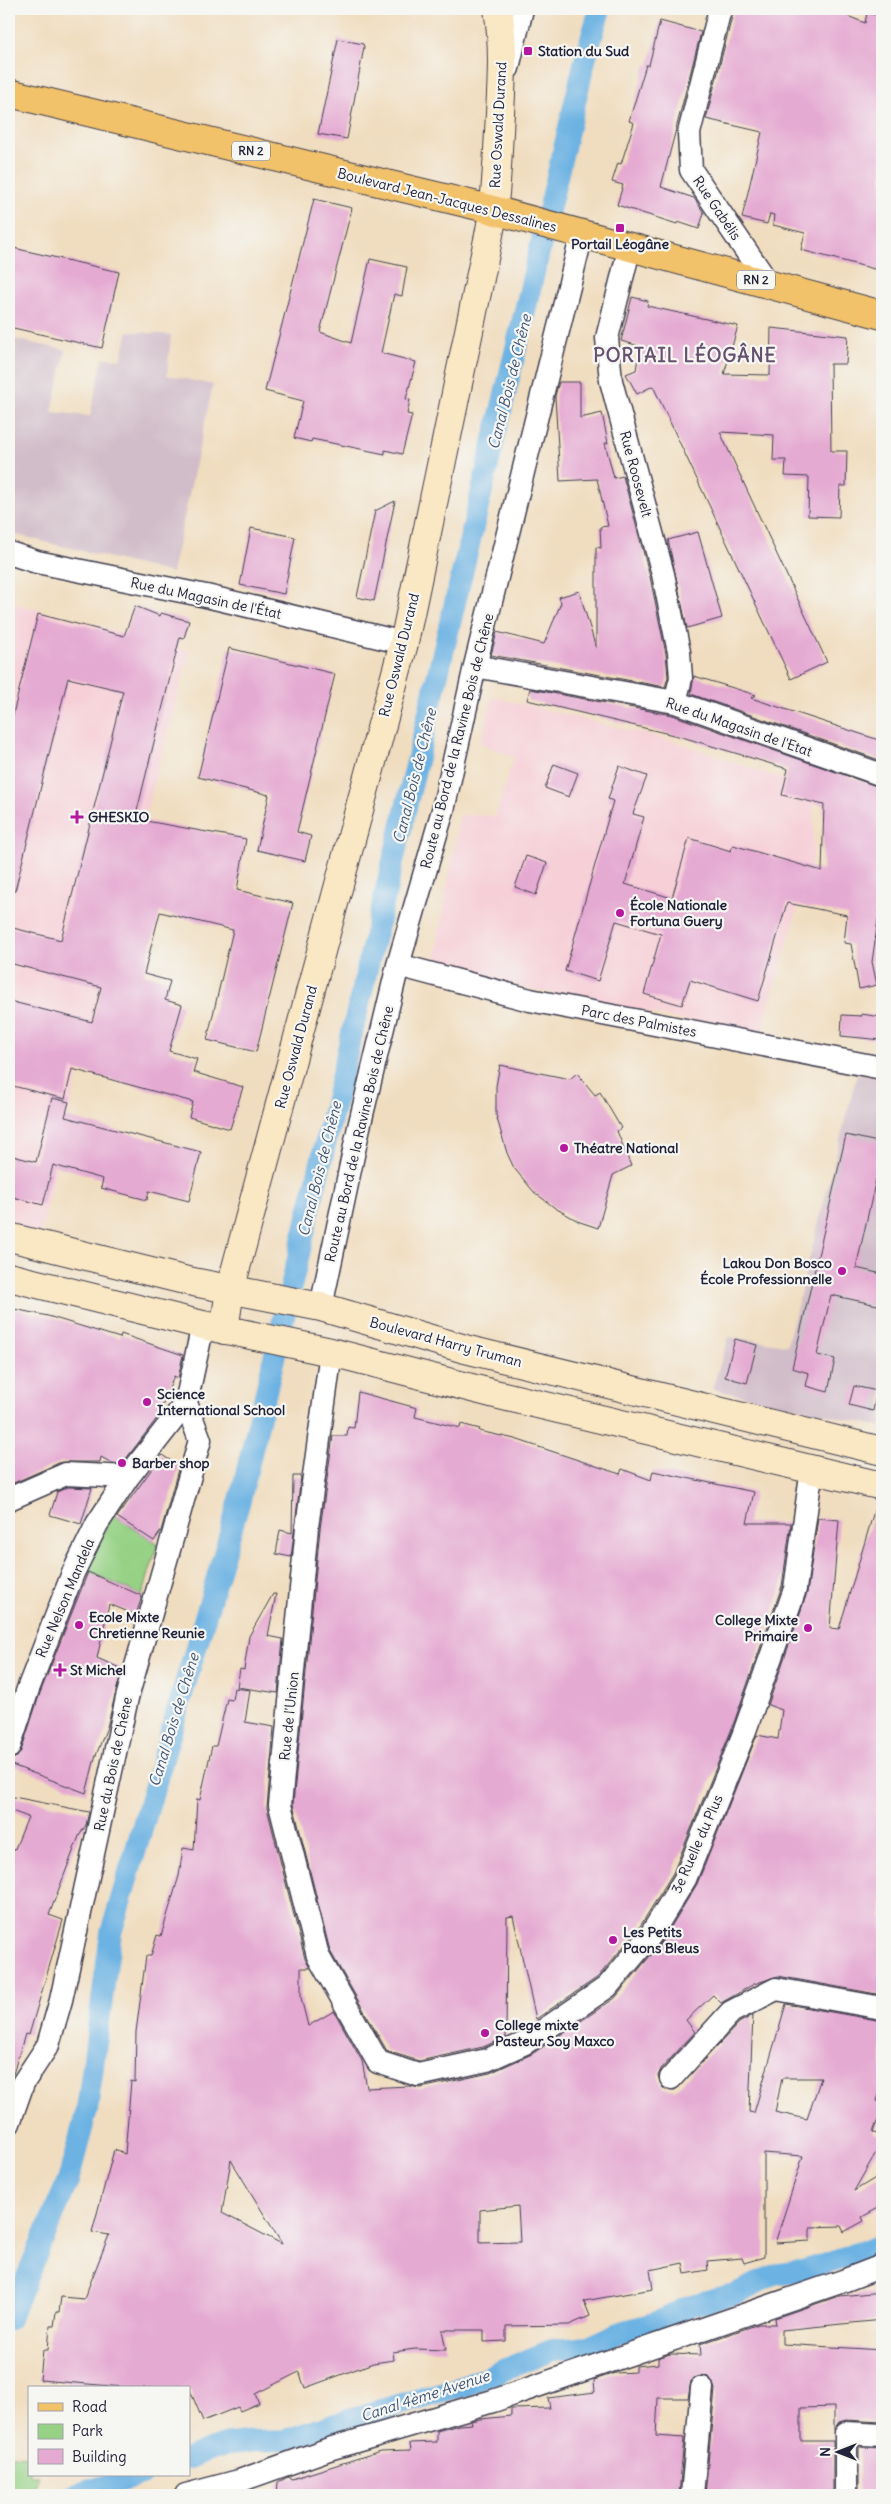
<svg xmlns="http://www.w3.org/2000/svg" width="891" height="2504" font-family="Delius,sans-serif">
<style>
.built{fill:#f6cfd7}
.industrial{fill:#d1bdc9}
.green{fill:#96d185;stroke:#5c7a60}
.lines{fill:none;stroke-linecap:round;stroke-linejoin:round}
.canal{stroke:#6cb2e3;stroke-width:22}
.building{fill:#e5aad2;fill-rule:evenodd}
.minor-casing{stroke:#413e4f;stroke-width:25}
.secondary-casing{stroke:#413e4f;stroke-width:30}
.primary-casing{stroke:#413e4f;stroke-width:30}
.minor{stroke:#fff;stroke-width:22}
.secondary{stroke:#fae7c3;stroke-width:28}
.primary{stroke:#f2c26a;stroke-width:28}
.poi-dot{fill:#b5179e;stroke:#f6f6f2;stroke-width:2}
.labels{text-anchor:middle;stroke-width:4.5;stroke-linejoin:round;paint-order:stroke}
.shield{fill:#f6f6f2;stroke:#626272;stroke-width:1}
.shield-label{font-size:12px;font-weight:bold;fill:#22223b}
.poi-label{font-size:14px;font-weight:bold;fill:#22223b;stroke:#f6f6f2;text-anchor:start}
.street-label{font-size:14px;fill:#22223b;stroke:#f6f6f2}
.water-label{font-size:15px;font-style:italic;fill:#3c5476;stroke:#f6f6f2}
.district-label{font-size:19px;font-weight:bold;letter-spacing:1px;fill:#665270;stroke:#f6f6f2}
</style>
<rect width="100%" height="100%" fill="#f6f6f2"/>
<filter id="ink" filterUnits="userSpaceOnUse"><feTurbulence type="fractalNoise" baseFrequency=".02" numOctaves="2"/><feDisplacementMap in="SourceGraphic" scale="10" xChannelSelector="R" yChannelSelector="G"/><feConvolveMatrix kernelMatrix="1 2 1 2 8 2 1 2 1" color-interpolation-filters="sRGB"/></filter>
<filter id="wash" filterUnits="userSpaceOnUse"><feTurbulence type="fractalNoise" baseFrequency=".0096" numOctaves="4" result="noise"/><feDisplacementMap in="SourceGraphic" scale="20" xChannelSelector="R" yChannelSelector="G"/><feGaussianBlur stdDeviation="1.12" result="paint"/><feColorMatrix in="noise" values="0 0 0 0 0 0 0 0 0 0 0 0 0 0 0 0 0 1.4 0 .05"/><feComposite in="paint" operator="in"/></filter>
<g filter="url(#wash)">
<rect width="100%" height="100%" fill="#f0ddbf"/>
<path class="built" d="M9 602 190 651 100 982 37 1248 9 1242Z
M493 697 673 741 814 790 813 857 760 1036 433 969 460 815 495 816 514 757 481 743Z"/>
<path class="industrial" d="M128 331 171 335 167 375 213 385 172 573 9 533V338L66 350 52 412 90 416 103 358 121 359Z
M857 1074 882 1077V1427L712 1389 729 1337 787 1345Z"/>
<path class="green" d="M112 1514 158 1544 142 1596 86 1570Z
M9 2455 29 2456V2475H38L31 2495H9Z"/>
<g class="lines">
<path class="canal" d="M9 2319 68 2181 87 2110 111 1933 240 1500 586 56 600 9
M189 2458 223 2445 254 2441 286 2440 346 2420 465 2386 552 2350 589 2347 621 2332 661 2321 691 2305 735 2294 773 2275 803 2271 861 2252 882 2243
M74 2495 142 2475"/>
</g>
<g id="blocks">
<path class="building" d="M734 9H830L865 23 867 13 882 16V271L801 250 805 233 773 225 774 215 770 214 767 224 742 218 762 132 706 119Z
M660 21 701 32 661 187 694 198 704 213 699 229 678 222 677 224 617 205 623 185 612 182 618 163 621 164 634 123 629 121 646 65H649Z
M338 39 363 44 364 47 347 139 318 134Z
M314 199 352 208 320 332 351 343 370 259 407 267 402 296 394 294 381 353 416 362 406 399 410 400 407 414 412 415 402 454 385 450V454L312 439 311 442 294 438 303 401 265 391Z
M9 247 119 272 102 348 9 327Z
M632 297 648 301 647 306 738 326 724 374 770 375 771 328 848 336 846 364H830L831 451H847L846 486H840L839 517 808 516 809 477 785 476 786 460H773L774 435 720 432 827 662 791 679 653 386 637 394 626 374 636 370 640 346 621 341Z
M559 382H580V418L602 413 608 443H605L614 478 623 476 650 577 666 654 668 677 665 687 491 655 497 632 544 644 561 603 559 597 579 591 596 648V547L601 548 600 527 608 526 597 479 560 481 555 396Z
M395 501 374 601 357 597 375 511Z
M251 528 295 537 284 594 240 585Z
M698 532 722 618 687 628 668 540Z
M135 606 160 616 161 613 189 621 184 638 180 637 135 819 246 839 237 890 293 903 256 1052 207 1040 233 930 160 912 144 974 170 981 165 1000 182 1005 169 1051 197 1059 193 1072 243 1087 230 1129 189 1117 193 1102 72 1069 65 1099 9 1085V1001L92 1022 101 987 9 963V927L61 940 123 691 68 678 15 891 9 890V730L38 614 124 636Z
M229 648 335 674 297 832 311 836 305 861 257 850 269 795 198 777Z
M694 676 756 695 751 698 882 741V761L691 694Z
M530 689 672 715 882 788V892L872 962 877 985 859 989 851 944 844 943 847 915 787 903 758 1001 690 980 682 1005 644 994 661 934 616 921 598 981 565 971 613 801 608 799 619 766 647 776 633 814 644 817 625 884 672 898 689 838 731 851 733 845 822 871 824 805 782 795 788 769 682 737 527 700Z
M554 764 578 773 569 797 545 788Z
M526 856 547 863 536 895 515 887Z
M861 1014 882 1017V1040L841 1036 842 1015 862 1016Z
M500 1065 570 1079 577 1073 595 1095 600 1092 621 1128 617 1131 631 1166 613 1175 598 1228 580 1222 555 1208 534 1192 514 1168 507 1153 496 1115V1086Z
M52 1098 69 1102 65 1117 201 1152 189 1201 149 1191 147 1200 101 1188 103 1179 53 1165 43 1205 9 1196V1155L36 1162Z
M846 1135 882 1143V1179H876L856 1268 882 1274V1306L831 1295 817 1355 835 1359 828 1392 806 1386 809 1373 792 1368Z
M9 1308 48 1316 120 1338 121 1334 183 1355 178 1378 174 1376 158 1417 122 1464 112 1463 101 1457 100 1462H61L9 1485Z
M735 1339 757 1345 747 1383 725 1377Z
M854 1386 877 1391 873 1411 849 1405Z
M358 1392 417 1408 415 1417 460 1428 461 1424 480 1429 479 1431 515 1439 620 1474 622 1469 651 1480 653 1471 754 1492 747 1523H791L782 1586 731 1731 673 1873 639 1928 598 1977 536 2019 513 1916 507 1917 506 2037 483 2047 419 2061 387 2051 330 1951 293 1804 320 1529 333 1436H347L348 1427 354 1428Z
M162 1455 179 1466 161 1531 154 1541 117 1517Z
M293 1476H301L291 1557 276 1554 280 1530 292 1533Z
M68 1487 92 1488 81 1524 50 1515 57 1492Z
M877 1501H882V1995L778 1976 754 1984 721 2003 713 1995 686 2020 695 2032 661 2069 658 2076 663 2088 675 2090 739 2023 753 2015 749 2112 754 2113 786 2004 882 2021V2085L877 2101 882 2103V2110L873 2132 882 2137V2142L854 2191 882 2174V2206L862 2217 864 2221 844 2232 841 2226 810 2227V2241L775 2243 803 2156 764 2153V2257L744 2263 742 2258 707 2261 708 2270 685 2274 683 2263 650 2270 653 2289 584 2301 590 2316 569 2325 506 2326V2341L484 2342V2330H442L446 2350 415 2349 393 2352 394 2360 373 2363 305 2388 299 2372 255 2394 259 2403 240 2411 238 2407 203 2421 189 2388H135L40 2380 43 2350H48L50 2326H54L56 2312H59L61 2297 84 2299 109 2235 92 2232 114 2150 125 2154 131 2081 135 2082 136 2032 146 1956H151L157 1935 161 1936 179 1876 183 1848 194 1850 197 1799 200 1800 212 1746H216L227 1699 232 1700 234 1688 250 1690 245 1722 274 1727 267 1808 305 1959 310 1968H301V1998L308 2026 334 2011 362 2061 367 2088 409 2086 421 2088 490 2073 532 2054 615 1998 661 1943 697 1884 757 1735 778 1739 782 1710 768 1705 807 1593 818 1518 839 1520 830 1628 839 1629ZM782 2078H821L807 2119 775 2112ZM231 2160 282 2244 222 2213ZM518 2206 520 2242 480 2243V2210Z
M88 1572 142 1596 136 1615 109 1604 97 1658 122 1669 107 1727 95 1758 86 1793 9 1764V1760L17 1757 21 1751 40 1693Z
M273 1594H276L268 1636 283 1639 278 1693 237 1687 240 1669 244 1670 249 1636Z
M9 1796 89 1812 86 1825 79 1836 49 1915 63 1920 29 2035 25 2034 13 2074H9V1849L14 1851 28 1817 9 1810Z
M882 2292V2320L782 2330V2344L882 2350V2422L846 2420 839 2422 834 2430V2407L801 2408V2441H833V2495H705L715 2389 710 2378 703 2375 691 2381 688 2398H658L656 2436 684 2438 679 2495H277L278 2482 288 2477 292 2479 381 2451 411 2450 410 2443 437 2442V2431L459 2425 472 2424 471 2421 480 2419 511 2416V2409L550 2408 548 2398 595 2392 594 2380 615 2373 636 2372V2366L658 2364V2358L670 2354 701 2355 700 2344 759 2324H776L775 2318 839 2296Z
M859 2447 882 2448V2495H859Z"/>
</g>
</g>
<g filter="url(#ink)">
<use href="#blocks" fill-opacity="0" stroke="#413e4f" stroke-width="1"/>
<g class="lines">
<g class="minor-casing">
<path id="minor" d="M720 9 689 133 691 170 768 283
M508 68 522 9
M630 246 607 338 611 381 663 574 679 652 681 678 675 702
M9 553 37 562 206 596 404 643
M475 666 675 702 882 775
M398 965 530 1000 882 1068
M321 1307 359 1127 398 965 443 810 475 666 582 234
M331 1352 307 1527 280 1805 318 1956 378 2062 418 2075 487 2060 525 2043 607 1987 650 1936 685 1879 743 1736 795 1589 812 1468
M9 1499 66 1474 128 1477
M9 1747 28 1689 73 1573 97 1524 128 1477 186 1403 203 1325
M671 2078 731 2012 776 1989 882 2008
M9 2123 23 2083 48 2045 61 2000 127 1698 200 1440 186 1403
M186 2495 239 2481 329 2449 493 2401 843 2281 882 2266
M692 2495 702 2388
M846 2495V2433L882 2435"/>
</g>
<g class="secondary-casing">
<path id="secondary" d="M9 1237 188 1281 321 1307 465 1349 882 1451
M9 1277 203 1325 331 1352 495 1394 882 1486
M224 1330 230 1290 404 643 489 235C496 201 497 166 499 132 501 91 505 49 498 9"/>
</g>
<g class="primary-casing">
<path id="primary" d="M9 93 482 207 882 315"/>
</g>
<use href="#minor" class="minor"/>
<use href="#secondary" class="secondary"/>
<use href="#primary" class="primary"/>
</g>
</g>
<g class="poi-dot">
<rect x="523" y="46" width="10" height="10" rx="2.5"/>
<rect x="615" y="223" width="10" height="10" rx="2.5"/>
<path d="M74.5 809.5h5v5h5v5h-5v5h-5v-5h-5v-5h5z"/>
<circle cx="620" cy="913" r="5"/>
<circle cx="564" cy="1148" r="5"/>
<circle cx="842" cy="1271" r="5"/>
<circle cx="147" cy="1402" r="5"/>
<circle cx="122" cy="1463" r="5"/>
<circle cx="79" cy="1625" r="5"/>
<circle cx="808" cy="1628" r="5"/>
<path d="M57.5 1662.5h5v5h5v5h-5v5h-5v-5h-5v-5h5z"/>
<circle cx="613" cy="1940" r="5"/>
<circle cx="485" cy="2033" r="5"/>
</g>
<g class="labels">
<g class="shield">
<rect x="232" y="141.5" width="38" height="19" rx="4"/>
<rect x="737" y="270.5" width="38" height="19" rx="4"/>
</g>
<g class="shield-label">
<text x="251" y="155">RN 2</text>
<text x="756" y="284">RN 2</text>
</g>
<g class="poi-label">
<text x="538" y="56">Station du Sud</text>
<text x="620" y="249" text-anchor="middle">Portail Léogâne</text>
<text x="88" y="822">GHESKIO</text>
<text x="630" y="910">École Nationale<tspan x="630" dy="16">Fortuna Guery</tspan></text>
<text x="574" y="1153">Théatre National</text>
<text x="832" y="1268" text-anchor="end">Lakou Don Bosco<tspan x="832" dy="16">École Professionnelle</tspan></text>
<text x="157" y="1399">Science<tspan x="157" dy="16">International School</tspan></text>
<text x="132" y="1468">Barber shop</text>
<text x="89" y="1622">Ecole Mixte<tspan x="89" dy="16">Chretienne Reunie</tspan></text>
<text x="798" y="1625" text-anchor="end">College Mixte<tspan x="798" dy="16">Primaire</tspan></text>
<text x="70" y="1675">St Michel</text>
<text x="623" y="1937">Les Petits<tspan x="623" dy="16">Paons Bleus</tspan></text>
<text x="495" y="2030">College mixte<tspan x="495" dy="16">Pasteur Soy Maxco</tspan></text>
</g>
<g class="street-label">
<text transform="translate(498 125) rotate(-87)" y="5">Rue Oswald Durand</text>
<text transform="translate(447 200) rotate(14)" y="5">Boulevard Jean-Jacques Dessalines</text>
<text transform="translate(717 208) rotate(56)" y="5">Rue Gabélis</text>
<text transform="translate(636 474) rotate(75)" y="5">Rue Roosevelt</text>
<text transform="translate(206 598) rotate(12)" y="5">Rue du Magasin de l'État</text>
<text transform="translate(399 655) rotate(-76)" y="5">Rue Oswald Durand</text>
<text transform="translate(739 727) rotate(19)" y="5">Rue du Magasin de l'Etat</text>
<text transform="translate(457 741) rotate(-76)" y="5">Route au Bord de la Ravine Bois de Chêne</text>
<text transform="translate(639 1021) rotate(11)" y="5">Parc des Palmistes</text>
<text transform="translate(296 1047) rotate(-75)" y="5">Rue Oswald Durand</text>
<text transform="translate(359 1134) rotate(-77)" y="5">Route au Bord de la Ravine Bois de Chêne</text>
<text transform="translate(446 1342) rotate(15)" y="5">Boulevard Harry Truman</text>
<text transform="translate(65 1598) rotate(-67)" y="5">Rue Nelson Mandela</text>
<text transform="translate(289 1716) rotate(-84)" y="5">Rue de l'Union</text>
<text transform="translate(113 1764) rotate(-78)" y="5">Rue du Bois de Chêne</text>
<text transform="translate(697 1844) rotate(-66)" y="5">3e Ruelle du Plus</text>
</g>
<g class="water-label">
<text transform="translate(510 382) rotate(-76)" y="5">Canal Bois de Chêne</text>
<text transform="translate(415 776) rotate(-76)" y="5">Canal Bois de Chêne</text>
<text transform="translate(320 1169) rotate(-76)" y="5">Canal Bois de Chêne</text>
<text transform="translate(174 1720) rotate(-73)" y="5">Canal Bois de Chêne</text>
<text transform="translate(425 2396) rotate(-18)" y="5">Canal 4ème Avenue</text>
</g>
<g class="district-label">
<text x="685" y="362">PORTAIL LÉOGÂNE</text>
</g>
</g>
<rect width="891" height="2504" fill="none" stroke="#f6f6f2" stroke-width="30"/>
<rect x="28" y="2386" width="162" height="90" fill="#f6f6f2" stroke="#a1a1a9"/>
<rect x="38" y="2403" width="25" height="8" fill="#f2c26a" stroke="#a1a1a9"/>
<text x="72" y="2412" font-size="15" fill="#22223b">Road</text>
<rect x="38" y="2424" width="25" height="15" fill="#96d185" stroke="#a1a1a9"/>
<text x="72" y="2436" font-size="15" fill="#22223b">Park</text>
<rect x="38" y="2449" width="25" height="15" fill="#e5aad2" stroke="#a1a1a9"/>
<text x="72" y="2462" font-size="15" fill="#22223b">Building</text>
<g transform="translate(838 2452) rotate(270)" stroke="#f6f6f2" stroke-width="4" paint-order="stroke">
<path d="M0-4L9 19L0 12L-9 19Z" fill="#22223b"/>
<text y="-8" font-size="14" font-weight="bold" text-anchor="middle" fill="#22223b">N</text>
</g>
</svg>
